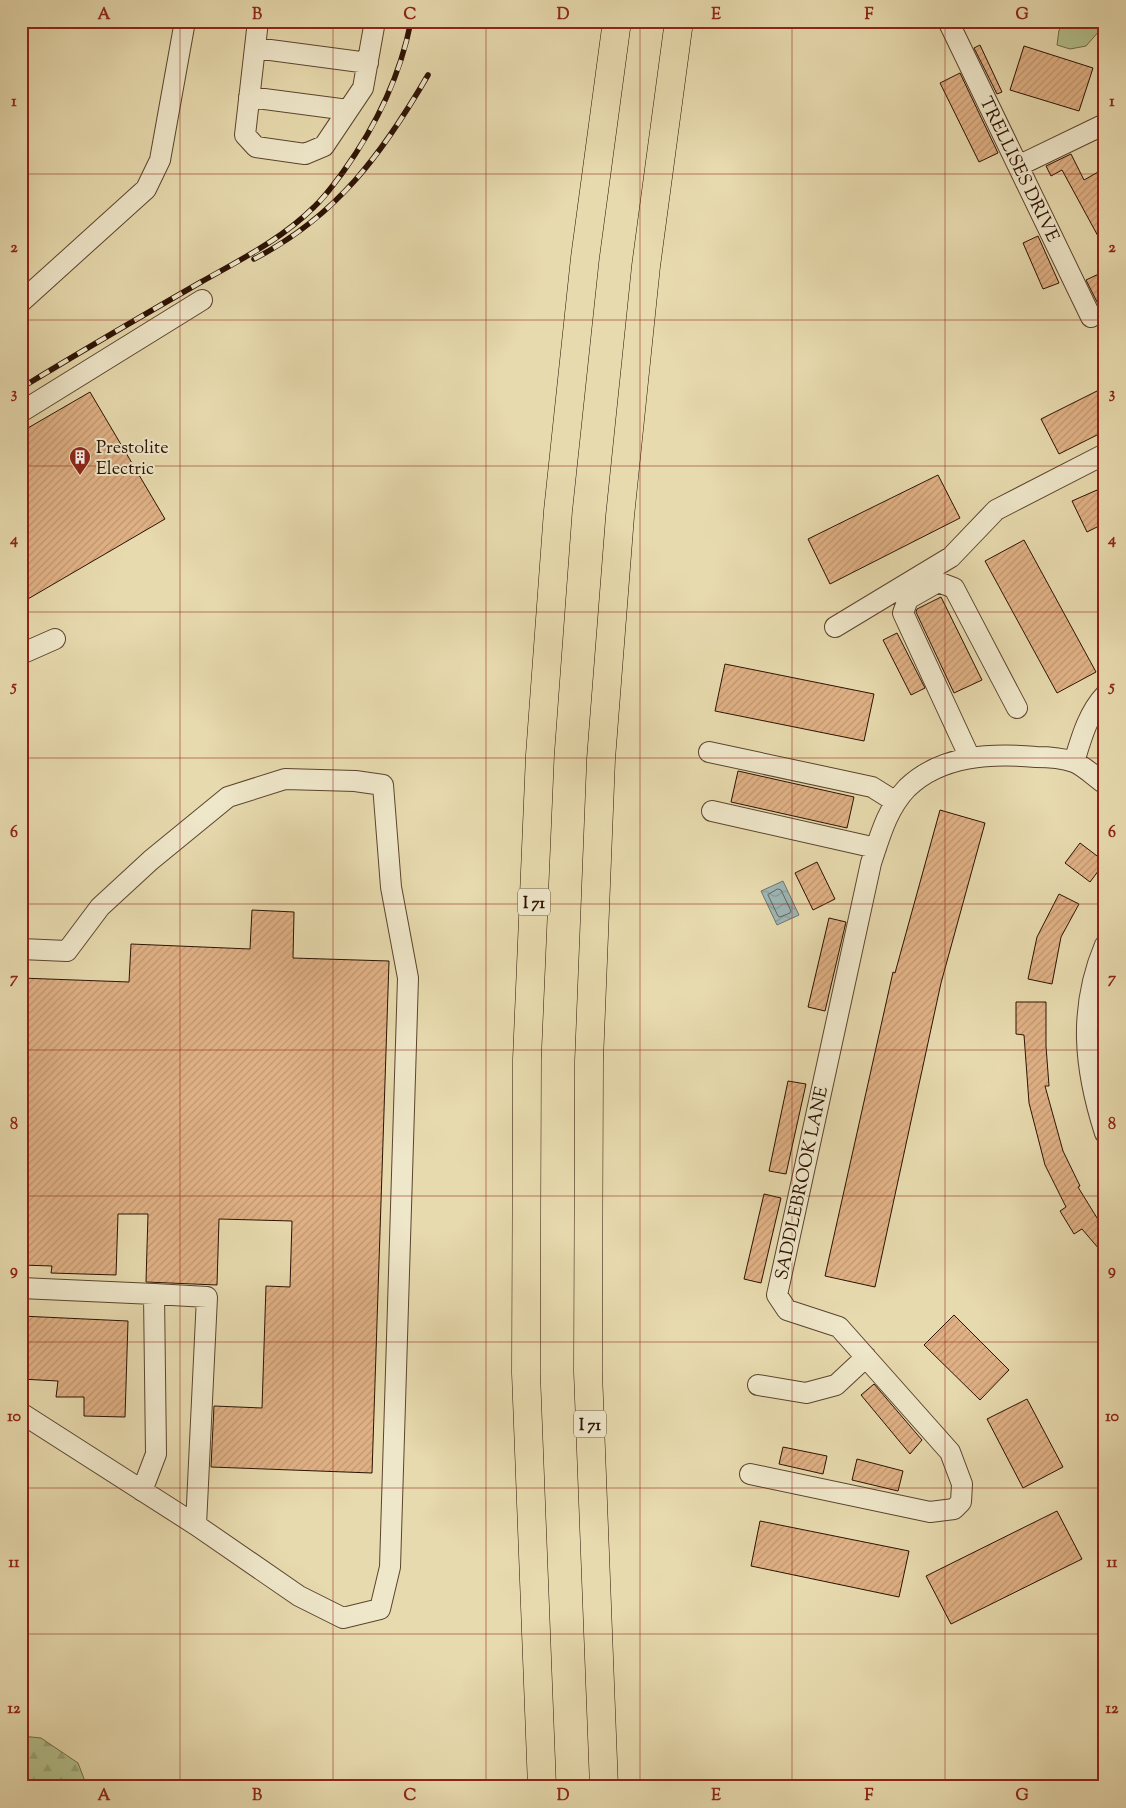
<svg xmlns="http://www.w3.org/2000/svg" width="1126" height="1808" font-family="'Sorts Mill Goudy',serif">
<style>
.forest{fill:url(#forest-firs);stroke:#706948}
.park{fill:#b3c08c;stroke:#706948}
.water{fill:url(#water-waves);stroke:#70756e}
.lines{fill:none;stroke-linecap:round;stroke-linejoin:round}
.shore{stroke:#64645c;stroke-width:1}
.building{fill:url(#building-hatch);stroke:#2c1203}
.minor-casing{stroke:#5b442e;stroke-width:22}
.highway-casing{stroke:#2c1203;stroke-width:29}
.minor{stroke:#efe7ca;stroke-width:20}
.highway{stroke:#e7daae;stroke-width:28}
.rail-casing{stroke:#2c1203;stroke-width:5.5}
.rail{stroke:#efe7ca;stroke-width:4;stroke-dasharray:11;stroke-linecap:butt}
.grid{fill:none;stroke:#8f2418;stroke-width:1;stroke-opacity:0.55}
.labels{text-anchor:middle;stroke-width:4;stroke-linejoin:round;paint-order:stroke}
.shield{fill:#efe7ca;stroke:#66523f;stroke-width:1}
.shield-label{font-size:16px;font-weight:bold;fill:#2c1203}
.street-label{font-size:18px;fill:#2c1203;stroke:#efe7ca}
.poi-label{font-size:18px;fill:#2c1203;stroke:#efe7ca;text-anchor:start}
.neatline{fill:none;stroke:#8f2418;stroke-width:2}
.grid-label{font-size:16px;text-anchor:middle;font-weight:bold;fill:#8f2418}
</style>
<defs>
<pattern id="forest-firs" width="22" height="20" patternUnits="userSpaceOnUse" patternTransform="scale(1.25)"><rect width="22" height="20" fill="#b3c08c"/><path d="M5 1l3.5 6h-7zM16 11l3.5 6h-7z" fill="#9aa477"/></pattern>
<pattern id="water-waves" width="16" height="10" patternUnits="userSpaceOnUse" patternTransform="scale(1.25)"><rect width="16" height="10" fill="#9db7b6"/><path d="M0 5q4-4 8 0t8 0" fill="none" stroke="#879c9b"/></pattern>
<pattern id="building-hatch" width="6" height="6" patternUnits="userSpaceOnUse" patternTransform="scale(1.25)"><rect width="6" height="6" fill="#e0b185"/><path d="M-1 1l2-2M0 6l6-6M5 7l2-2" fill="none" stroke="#c09771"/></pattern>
</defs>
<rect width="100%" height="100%" fill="#e7daae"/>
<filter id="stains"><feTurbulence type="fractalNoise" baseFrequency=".004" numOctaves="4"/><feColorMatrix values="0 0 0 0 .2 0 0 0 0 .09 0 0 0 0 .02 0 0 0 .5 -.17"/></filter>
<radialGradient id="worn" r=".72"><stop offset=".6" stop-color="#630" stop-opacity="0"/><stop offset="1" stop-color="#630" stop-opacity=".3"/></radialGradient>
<path class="forest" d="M21 1736 41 1738 78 1763 86 1784 85 1787H21Z"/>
<path class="park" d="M1068 21H1100V30L1086 46 1070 49 1057 45 1059 30Z"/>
<path class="water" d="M783 881 799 915 777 925 761 891Z"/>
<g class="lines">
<path class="shore" d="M778 889 781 890 791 911 790 913 780 917 778 916 768 895Z"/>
</g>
<path class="building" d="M980 45 1002 92 997 94 974 48Z
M1024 46 1093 68 1079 111 1010 90Z
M960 73 998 153 979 162 940 83Z
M1071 154 1084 180 1105 168V249L1062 170 1051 176 1046 166Z
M1038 236 1059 283 1043 289 1023 243Z
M1105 271V326L1102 320V312L1086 280Z
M1105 387V431L1059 454 1041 419Z
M90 392 165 519 21 603V432Z
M938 475 960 518 830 584 808 539Z
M1097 490 1099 495 1105 493V523L1087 532 1072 501Z
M1024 540 1096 672 1057 693 985 561Z
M941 597 982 680 954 693 916 612 917 609Z
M897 633 925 688 911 695 883 640Z
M725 664 874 694 864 741 715 711Z
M738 771 854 797 847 828 731 802Z
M940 810 985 823 941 983 875 1287 825 1276 893 972 895 973Z
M1080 843 1105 862 1090 882 1065 863Z
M817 862 835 899 813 910 795 873Z
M1059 894 1079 904 1061 937 1052 984 1028 979 1037 937Z
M252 910 294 912 293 958 389 961 372 1473 211 1467 214 1406 262 1408 266 1286 290 1287 292 1221 219 1219 217 1285 146 1282 148 1214H118L116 1275 51 1273 52 1266 21 1265V978L129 982 131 944 250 949Z
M829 918 846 922 825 1011 808 1007Z
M1016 1002H1046V1046L1049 1086H1045L1063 1151 1080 1186 1078 1187 1105 1231V1256L1082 1229 1074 1234 1060 1211 1066 1207 1045 1165 1029 1103 1024 1035 1016 1034Z
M788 1081 806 1084 786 1174 769 1171Z
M764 1194 781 1198 761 1283 744 1279Z
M954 1315 1009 1370 980 1400 924 1345Z
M21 1316 128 1321 125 1417 84 1416V1397H56L58 1381 21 1379Z
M874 1384 922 1440 910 1454 861 1395Z
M1027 1399 1063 1467 1023 1488 987 1419Z
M783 1447 827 1456 823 1474 779 1464Z
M857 1459 903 1471 898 1491 852 1480Z
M1057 1511 1082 1559 951 1624 926 1576Z
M760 1521 909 1551 899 1597 751 1566Z"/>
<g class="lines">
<g class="minor-casing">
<path id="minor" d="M258 21 245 135 256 147 305 154 324 146 363 88 375 21
M948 21 1091 317
M255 48 368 63
M249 97 348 110
M1018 166 1105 124
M21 302 146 189 160 160 185 21
M21 412 202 300
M835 627 951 557 996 510 1105 454
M21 654 55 639
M709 752 872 787 896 802
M970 758 903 613 908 599 938 582 954 588 1017 708
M1074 762C1081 739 1088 713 1105 695
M712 811 876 848
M1105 945C1078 1009 1084 1068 1105 1133
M21 949 67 951 100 907 151 860 228 797 285 779 355 781 383 785 391 887 408 978 390 1567 380 1609 343 1618 299 1596 196 1525 21 1413
M21 1288 154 1294 156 1454 142 1491
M154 1294 207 1297 196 1525
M758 1385 806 1393 836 1385 866 1357
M750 1474 930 1512 954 1509 961 1502 962 1484 950 1452 839 1327 787 1310 777 1295 871 863C880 836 887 809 907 788 941 755 991 753 1036 757 1048 757 1062 758 1074 762 1084 766 1095 777 1105 784"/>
</g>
<g class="highway-casing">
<path id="highway" d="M542 1787 526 1373 527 1059 540 755 558 511 585 258 617 21
M604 1787 588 1372 589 1061 601 759 620 516 646 266 679 21"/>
</g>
<use href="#minor" class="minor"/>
<use href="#highway" class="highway"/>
<g class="rail-casing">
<path id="rail" d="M254 259C337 216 382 154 428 75
M21 388C80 352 140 317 201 282 240 260 282 239 314 207 325 197 334 184 343 172 376 126 400 77 411 21"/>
</g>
<use href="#rail" class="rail"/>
</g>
<path class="grid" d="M180 21V1787M333 21V1787M486 21V1787M640 21V1787M792 21V1787M945 21V1787M21 174H1105M21 320H1105M21 466H1105M21 612H1105M21 758H1105M21 904H1105M21 1050H1105M21 1196H1105M21 1342H1105M21 1488H1105M21 1634H1105"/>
<defs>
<g id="building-pin" transform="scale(1.125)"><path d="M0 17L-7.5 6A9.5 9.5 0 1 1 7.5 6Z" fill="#8f2418" stroke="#efe7ca"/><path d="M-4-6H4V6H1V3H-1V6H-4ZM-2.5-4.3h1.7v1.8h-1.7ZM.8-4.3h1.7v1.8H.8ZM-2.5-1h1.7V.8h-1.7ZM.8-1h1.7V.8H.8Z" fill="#fff"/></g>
</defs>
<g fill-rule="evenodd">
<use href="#building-pin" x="80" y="457"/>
</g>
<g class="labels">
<g class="shield">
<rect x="518" y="888.5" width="32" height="27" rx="4"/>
<rect x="574" y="1410.5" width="32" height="27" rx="4"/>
</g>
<g class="shield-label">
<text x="534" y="908">I 71</text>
<text x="590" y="1430">I 71</text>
</g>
<g class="street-label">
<text transform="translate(1020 169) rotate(64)" y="6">TRELLISES DRIVE</text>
<text transform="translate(801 1183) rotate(-78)" y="6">SADDLEBROOK LANE</text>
</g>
<g class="poi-label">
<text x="96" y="453">Prestolite<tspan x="96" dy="21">Electric</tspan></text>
</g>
</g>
<rect width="1126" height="1808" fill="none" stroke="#e7daae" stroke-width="55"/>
<rect x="28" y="28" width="1070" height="1752" class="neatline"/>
<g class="grid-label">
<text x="104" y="19">A</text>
<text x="257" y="19">B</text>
<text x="410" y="19">C</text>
<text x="563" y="19">D</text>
<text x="716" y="19">E</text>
<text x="869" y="19">F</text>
<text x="1022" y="19">G</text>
<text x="14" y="106">1</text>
<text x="1112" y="106">1</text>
<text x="14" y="252">2</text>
<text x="1112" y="252">2</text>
<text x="14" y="398">3</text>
<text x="1112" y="398">3</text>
<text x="14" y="544">4</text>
<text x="1112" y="544">4</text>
<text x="14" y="691">5</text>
<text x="1112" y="691">5</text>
<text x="14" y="837">6</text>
<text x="1112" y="837">6</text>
<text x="14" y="983">7</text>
<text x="1112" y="983">7</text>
<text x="14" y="1129">8</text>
<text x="1112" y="1129">8</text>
<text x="14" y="1275">9</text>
<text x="1112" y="1275">9</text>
<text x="14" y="1421">10</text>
<text x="1112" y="1421">10</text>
<text x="14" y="1567">11</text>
<text x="1112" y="1567">11</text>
<text x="14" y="1713">12</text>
<text x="1112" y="1713">12</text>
<text x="104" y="1800">A</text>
<text x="257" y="1800">B</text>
<text x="410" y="1800">C</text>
<text x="563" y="1800">D</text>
<text x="716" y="1800">E</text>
<text x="869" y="1800">F</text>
<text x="1022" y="1800">G</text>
</g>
<rect width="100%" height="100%" filter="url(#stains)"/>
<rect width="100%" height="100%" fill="url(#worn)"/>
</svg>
